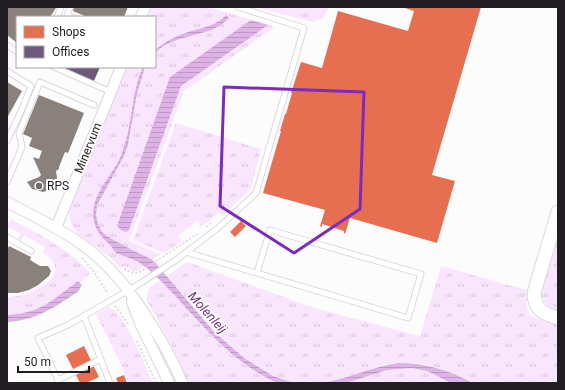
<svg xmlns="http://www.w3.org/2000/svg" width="565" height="390" font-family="Roboto,sans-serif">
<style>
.grass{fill:url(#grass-tufts)}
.water{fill:url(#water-rules)}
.shops{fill:#e76f51}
.offices{fill:#6d597a}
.industry{fill:#8a817c}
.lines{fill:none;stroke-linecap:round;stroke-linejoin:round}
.lane-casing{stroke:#dad8db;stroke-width:7}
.street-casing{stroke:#dad8db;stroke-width:12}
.secondary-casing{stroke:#dad8db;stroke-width:15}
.path{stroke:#d8d8d8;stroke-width:1.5;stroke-dasharray:2 2;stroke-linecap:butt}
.lane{stroke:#fff;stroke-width:5}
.street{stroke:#fff;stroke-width:10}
.secondary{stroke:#fff;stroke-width:13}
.marked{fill:none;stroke:#7b2cbf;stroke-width:3;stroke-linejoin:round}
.poi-dot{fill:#6f6b6f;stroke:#fff;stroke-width:1.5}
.labels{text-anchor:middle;stroke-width:4;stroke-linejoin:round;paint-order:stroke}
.street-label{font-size:12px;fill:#221d23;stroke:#fff}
.poi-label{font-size:12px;fill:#221d23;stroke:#fff;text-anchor:start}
.water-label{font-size:13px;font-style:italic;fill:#762e85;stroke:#fff}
</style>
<defs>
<pattern id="grass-tufts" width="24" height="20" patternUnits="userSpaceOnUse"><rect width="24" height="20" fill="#fae5fe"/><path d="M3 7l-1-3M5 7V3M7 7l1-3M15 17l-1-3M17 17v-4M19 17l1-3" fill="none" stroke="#d6c4d9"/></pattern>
<pattern id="water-rules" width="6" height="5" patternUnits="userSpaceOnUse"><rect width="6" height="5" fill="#ddb2e5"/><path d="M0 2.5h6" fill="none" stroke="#bd99c4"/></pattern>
</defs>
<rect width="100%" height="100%" fill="#fdfcfd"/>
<path class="grass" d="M152 7H208L275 27 184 91 129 241 160 254 137 271H133L125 266 120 268 111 258 79 235C69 225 67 213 72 200L127 67H155V17H148Z
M254 7H329L323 18 314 22Z
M176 123 261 149 252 185 248 192 222 216 219 212 201 227 198 221 178 236 182 241 164 253 133 240Z
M11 219C39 235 69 248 90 273L80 283 78 281C71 286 66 291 60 296 44 307 27 314 7 315V297C29 298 78 274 43 253L45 247 24 235 21 241 18 239 21 234 9 227 7 229V226Z
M558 226V314C550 309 543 303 541 293 540 281 554 240 558 226Z
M185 263H190L311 307 420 336 441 266 530 291C526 300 524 310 533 317L558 324V383H473L447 371 425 364 414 363 385 364 339 380 328 382 303 383 291 382 273 376 244 358 213 331 195 311 180 291 166 277Z
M161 280C193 316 232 365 278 383H187L178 358 147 301C146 289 152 285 161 280Z
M108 307C124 309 146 368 153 383H128L122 366 96 314Z
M412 368 427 371 451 383H346L387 370Z"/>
<path class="water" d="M226 15 229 18C210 39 175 32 155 53V50C167 40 180 34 195 30 206 27 217 25 226 15Z
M251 20 268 25 181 86 129 230 126 232 121 230 117 226 170 77Z
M143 67H145L137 93 128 144 124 156 97 205 96 215 98 224 102 232 107 236 126 247 153 260 213 331 244 358 273 376 291 382 303 383C293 383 280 385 271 380 244 367 218 343 198 321 179 301 163 280 140 263 134 259 125 257 118 254 114 252 113 248 110 245 103 238 96 232 94 221 89 196 111 178 120 158 133 129 130 96 143 67Z
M78 281 82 285 80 288 79 291C57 306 35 321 7 322V315C42 313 52 300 78 281Z
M399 363C426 363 449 370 473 383H451L427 371 412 368 387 370 346 383H320C347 380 372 366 399 363Z"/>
<path class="shops" d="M406 7H481L432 175 455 181 437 243 350 218 345 234 344 233V231L322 224V227L320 226 325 210 263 193 281 131H280L285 114H286L292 93H291L301 62 322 68 338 11 408 31 414 11 405 8Z
M241 221 246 226 235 237 230 232Z
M84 346 99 377 86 383H80L66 355Z
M124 375 127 383H118L116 378Z"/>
<path class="offices" d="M66 67H100L93 83 64 71Z"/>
<path class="industry" d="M7 7H55L56 8 50 17H17V43L7 35Z
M74 7H128L124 17H87L73 11Z
M7 82 22 91 7 118Z
M39 95 84 113 68 153 65 152 59 167V169L56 171 57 178 55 185 50 190 43 192 32 189 27 182 39 177 41 175 33 157 39 159 42 151 29 146 32 138 23 134Z
M9 246 31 257 30 260 40 266H48L51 271 49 276 38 285 29 290 18 293H7V250Z"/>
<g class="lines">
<g class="lane-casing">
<path id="lane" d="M70 7 67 15 71 17
M57 17 61 7
M7 45 17 52
M54 67 111 92
M7 71 31 86 23 107 7 141
M7 182 22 147 19 133 40 82 94 105
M7 237 31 251
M186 252 408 318 421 274 270 230 257 273
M84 316 110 383
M101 359 58 380 38 338 68 325 136 286 176 260 218 228 256 193 304 28 238 7"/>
</g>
<g class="street-casing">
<path id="street" d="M141 17 145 7
M7 202C33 216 60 228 84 246 117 270 141 306 162 342 169 355 177 369 182 383
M56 228 121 67
M132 302 140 323 169 383"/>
</g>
<g class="secondary-casing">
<path id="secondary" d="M558 212 534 293C534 310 544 314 558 318"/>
</g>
<path class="path" d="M206 227 211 223 212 224
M82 258 95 273 108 294
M124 269 134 273 140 272 197 234
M115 306 129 325
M137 341 156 383"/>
<use href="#lane" class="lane"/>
<use href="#street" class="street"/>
<use href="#secondary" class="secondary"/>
</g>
<path class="marked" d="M224 87 364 92 360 209 294 253 220 206Z"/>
<circle class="poi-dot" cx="39" cy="186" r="4"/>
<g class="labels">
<g class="street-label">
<text transform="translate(88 148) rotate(-68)" y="4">Minervum</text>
</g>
<g class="poi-label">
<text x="47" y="190">RPS</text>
</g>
<g class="water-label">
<text transform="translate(208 312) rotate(48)" y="5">Molenleij</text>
</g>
</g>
<rect width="565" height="390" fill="none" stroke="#221d23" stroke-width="16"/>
<rect x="16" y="16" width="140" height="52" fill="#ffffff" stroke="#a7a5a7"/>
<rect x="24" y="26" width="20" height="12" fill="#e76f51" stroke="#a7a5a7"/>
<text x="52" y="36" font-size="12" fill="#221d23">Shops</text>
<rect x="24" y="46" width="20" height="12" fill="#6d597a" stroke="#a7a5a7"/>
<text x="52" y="56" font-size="12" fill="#221d23">Offices</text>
<path d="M18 366v6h71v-6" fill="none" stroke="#221d23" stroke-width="2"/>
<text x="24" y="366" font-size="12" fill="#221d23" stroke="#ffffff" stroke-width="3" paint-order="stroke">50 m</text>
</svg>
